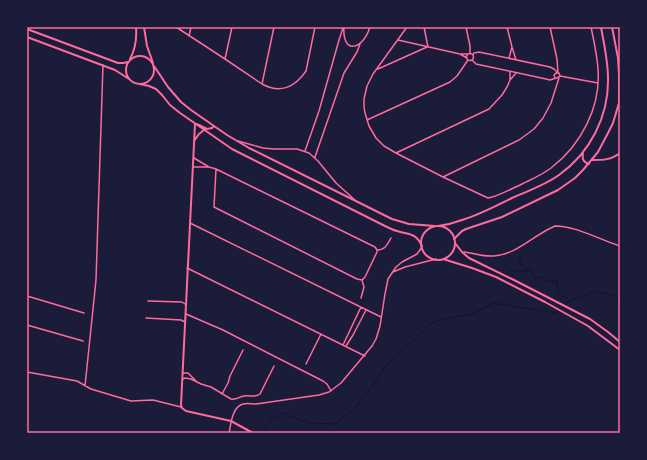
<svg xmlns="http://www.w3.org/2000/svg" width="647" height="460" font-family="Poppins,sans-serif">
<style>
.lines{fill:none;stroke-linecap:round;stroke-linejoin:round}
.stream{stroke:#12122b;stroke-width:1}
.minor{stroke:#ff6b9d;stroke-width:1.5}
.tertiary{stroke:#ff6b9d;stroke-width:2}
.secondary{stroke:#ff6b9d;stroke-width:2}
.neatline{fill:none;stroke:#ff6b9d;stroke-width:1.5}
</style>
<rect width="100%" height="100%" fill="#1b1b3a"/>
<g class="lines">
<path class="stream" d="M519 256 521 265 527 270
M504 265 513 271H527L530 268 534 277H541L546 281H557L558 293 569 300
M560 309 570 301 594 291 620 297
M262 432 272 419 282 413 310 423 336 424 357 406 374 384 383 369 432 323 439 320 472 314 493 303 556 313 558 311"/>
<path class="minor" d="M176 27 225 59 262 84C280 94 295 87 306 71L315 27
M344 27C342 55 363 50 370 27
M407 27 373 74 367 86 364 99V107L365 113 369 126 376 138 384 146 396 153 443 177 488 198C499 196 511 189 522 184 532 179 542 175 551 168 581 145 601 107 598 69 597 55 594 41 591 27
M424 27 428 47
M466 27 470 46V53
M507 27 512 47 516 60
M550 27 557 59 558 73
M189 36 191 27
M398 40 460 54H467
M466.5 57a3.5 3.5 0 1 1 7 0a3.5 3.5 0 1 1-7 0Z
M460 54 467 58
M473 55 474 53 479 52 550 67 554 69 557 72
M509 58 512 47
M225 59 232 27
M472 60 476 64 546 79 550 80 556 78
M378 69 427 47
M510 72V80
M560 76 559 73H556L554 75 555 78H557L560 76 598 83
M262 84 274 27
M367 120 450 82 457 76 468 60
M238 141 263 148 274 149H297L309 153 318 161 336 183 356 201
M305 151 319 111 339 40 343 28
M396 153 489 109 502 95 507 87 510 80 516 73
M315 157 344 73 357 52 360 44
M194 158 209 167 216 169 375 247 377 250V252L365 277 362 280
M193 167H209
M216 169 214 207 357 279 362 280
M443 177 519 140 534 129 543 118 551 103 559 78
M190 223 381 317
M377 250C385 250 387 245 391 238
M464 252C474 253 484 257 494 256 518 254 535 234 555 226 577 226 600 240 620 246
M187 268 365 356
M393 272 405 267 436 259
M27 296 84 313
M361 298 364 287 362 280
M148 301 182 302 185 304
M186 314 223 330 323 381 327 384 331 391
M146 318 181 320 185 322
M27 325 83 341
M343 345 361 307
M346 346 353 335 366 310
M306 364 321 334
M27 372 77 381 91 389 131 401 153 400 181 407
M183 373H188L196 381
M183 379 185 378 191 379 201 384 211 387 231 399C236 400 239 397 244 396 250 395 255 398 260 394L274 366
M85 386 96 280 103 65
M222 394 228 383 230 376 243 350
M229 433C231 424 232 407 243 404 247 403 252 404 256 404L319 395 329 392 341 383 372 346 376 339 380 326 385 294 388 279 396 267 402 262 417 254 422 247"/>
<path class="tertiary" d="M144 27 147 46 153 63
M130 59C136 48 137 39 136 27
M195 124 181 405 182 408 186 411 231 421 253 433
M194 141 199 134 204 130
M583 153C582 159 583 162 589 164
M592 160C603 160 611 160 620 153
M438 226C446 225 454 223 462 220 479 215 496 206 512 198 528 191 545 185 559 175 590 153 609 116 608 78 608 61 604 44 601 27
M454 239 462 231 466 229 502 217 558 190 575 178 583 170 598 152 608 133 613 123 619 103V75L618 58 612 27"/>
<path class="secondary" d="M27 29 118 63H123L128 62
M27 37 115 70 129 79
M126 70a14 14 0 1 1 28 0a14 14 0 1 1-28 0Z
M154 66 168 87 181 102 191 110 227 135 249 148 392 219 409 224 435 226
M140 84 149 86 156 89 162 95 170 105 180 113 232 149 385 226C389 228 393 230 397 231 410 235 416 233 422 246
M196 124 199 125 207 129 212 128 214 126
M421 243a17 17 0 1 1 34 0a17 17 0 1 1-34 0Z
M455 243 462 252 469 258 514 280 590 319 608 332 620 342
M443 259 472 268 496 277 545 302 588 326 620 350"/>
</g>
<rect width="647" height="460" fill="none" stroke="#1b1b3a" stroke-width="56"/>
<rect x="28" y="28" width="591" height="404" class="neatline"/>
</svg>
